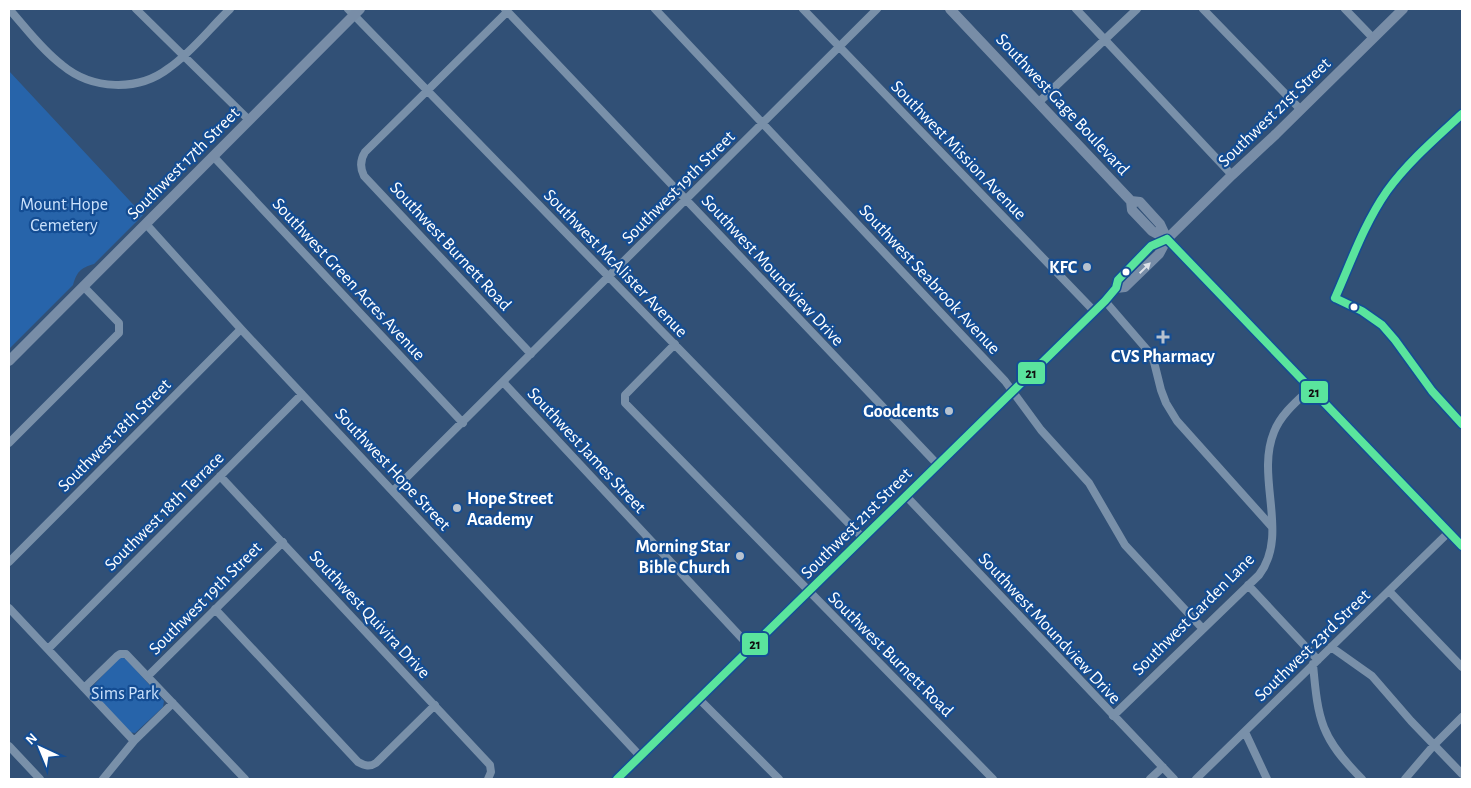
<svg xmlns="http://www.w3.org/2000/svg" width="1471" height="788" font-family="'Alegreya Sans',sans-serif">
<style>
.green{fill:#2764aa}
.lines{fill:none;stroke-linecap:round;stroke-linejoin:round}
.minor{stroke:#7990a9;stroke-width:8}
.major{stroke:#788da7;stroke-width:10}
.bus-1-casing{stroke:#144d93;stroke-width:11}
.bus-1{stroke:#5ae49d;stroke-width:8}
.oneway{fill:#dde2e9}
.poi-dot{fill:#b7c2cf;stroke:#144d93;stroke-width:2}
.bus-dot{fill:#fff;stroke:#144d93;stroke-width:2}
.labels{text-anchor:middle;stroke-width:4.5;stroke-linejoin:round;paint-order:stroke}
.street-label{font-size:18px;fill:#fff;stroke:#144d93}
.park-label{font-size:18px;fill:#cae1fc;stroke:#144d93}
.poi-label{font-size:18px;font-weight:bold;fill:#fff;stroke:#144d93;text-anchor:end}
.line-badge{stroke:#144d93;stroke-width:2}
.pale-badge-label{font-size:14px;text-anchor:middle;font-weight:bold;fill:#111}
</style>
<rect width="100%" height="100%" fill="#315076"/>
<path class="green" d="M9 71 143 215 94 264C80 268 77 272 73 285L9 349Z
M120 657 126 659 164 701 163 707 135 733 129 732 90 689Z"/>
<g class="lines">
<path class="minor" d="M9 9C26 28 42 50 62 65 92 90 138 92 169 68 192 52 210 28 230 9
M136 9 249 120
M348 9 862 537
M505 9 938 465
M655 9 1005 381 1041 430 1089 483 1125 545 1203 629
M803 9 1094 311
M1076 9 1232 175
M1203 9 1301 110
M1345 9 1373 38
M507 12 365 152C360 160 360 168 364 176L531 354
M1039 102 1137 9
M213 156 463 423
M146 224 241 329 640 756
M1105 301 1149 352 1154 362 1161 390 1166 403 1177 421 1272 527
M675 344 625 395V403L993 779
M503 382 751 648
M9 443 119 333V323L83 286
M220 476 490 765 491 772 488 779
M393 491 877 9
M906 496 1174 779
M9 562 241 329
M1248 585 1318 660
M1389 591 1462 667
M9 608 134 741
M215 609 358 762C365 766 370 767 376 763L435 705
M1331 647 1372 676 1411 721 1462 774
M48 649 302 394
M1313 664C1318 721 1321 738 1362 779
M148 676 283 542
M84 688 117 656 120 654H126L245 779
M698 698 779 779
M1113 716 1259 575C1290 534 1255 478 1274 432 1281 414 1297 401 1311 388
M1245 732 1267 779
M9 746 40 779
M103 779 134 741 173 703
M1150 779 1163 767
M1196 779 1449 532
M1405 779 1434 745 1462 717"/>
<path class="major" d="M950 9 1131 201 1140 202 1160 224 1167 239
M1131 201 1132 210 1152 231 1167 239 1462 546
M1116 288 1125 287 1159 254 1167 239 1232 175 1276 134 1403 9
M9 361 360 9
M617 779 1105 301 1116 288 1118 280 1151 246 1167 239"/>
<g class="bus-1-casing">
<path id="bus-1" d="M1167 239 1462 546
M1335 298C1351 262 1364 224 1387 191 1408 162 1436 138 1462 114
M1335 298 1362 311 1382 325 1395 340 1432 391 1462 424
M617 779 1105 301 1116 288 1118 280 1151 246 1167 239"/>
</g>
<use href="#bus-1" class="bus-1"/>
</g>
<defs><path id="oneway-solid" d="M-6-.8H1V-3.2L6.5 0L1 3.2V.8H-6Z" transform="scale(1.25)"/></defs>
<use class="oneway" href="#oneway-solid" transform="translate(1145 268) rotate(-44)"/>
<g class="poi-dot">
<circle cx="1087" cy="267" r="5"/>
<path d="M1160.5 329.5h5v5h5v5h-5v5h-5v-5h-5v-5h5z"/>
<circle cx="949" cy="411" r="5"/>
<circle cx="457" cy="508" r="5"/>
<circle cx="740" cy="556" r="5"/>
</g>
<g class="bus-dot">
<circle cx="1126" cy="272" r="4.5"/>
<circle cx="1354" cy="307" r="4.5"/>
</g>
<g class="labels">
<g class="street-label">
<text transform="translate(1063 104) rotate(47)" y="6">Southwest Gage Boulevard</text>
<text transform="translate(1274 112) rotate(-44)" y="6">Southwest 21st Street</text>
<text transform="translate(959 150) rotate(46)" y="6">Southwest Mission Avenue</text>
<text transform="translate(183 163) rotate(-45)" y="6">Southwest 17th Street</text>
<text transform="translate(678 187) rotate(-45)" y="6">Southwest 19th Street</text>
<text transform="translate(451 246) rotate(47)" y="6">Southwest Burnett Road</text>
<text transform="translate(616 263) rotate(46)" y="6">Southwest McAlister Avenue</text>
<text transform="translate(773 270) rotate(47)" y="6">Southwest Moundview Drive</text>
<text transform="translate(349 279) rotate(47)" y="6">Southwest Green Acres Avenue</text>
<text transform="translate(930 279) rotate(47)" y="6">Southwest Seabrook Avenue</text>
<text transform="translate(114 435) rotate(-45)" y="6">Southwest 18th Street</text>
<text transform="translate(587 450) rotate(47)" y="6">Southwest James Street</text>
<text transform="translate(393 469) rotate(47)" y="6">Southwest Hope Street</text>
<text transform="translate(164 511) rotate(-45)" y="6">Southwest 18th Terrace</text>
<text transform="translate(856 523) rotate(-45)" y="6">Southwest 21st Street</text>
<text transform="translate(205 598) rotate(-45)" y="6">Southwest 19th Street</text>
<text transform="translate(370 614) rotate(47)" y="6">Southwest Quivira Drive</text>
<text transform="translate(1193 614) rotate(-45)" y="6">Southwest Garden Lane</text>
<text transform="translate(1050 628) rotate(47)" y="6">Southwest Moundview Drive</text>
<text transform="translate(1312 645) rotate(-44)" y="6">Southwest 23rd Street</text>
<text transform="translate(891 654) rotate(45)" y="6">Southwest Burnett Road</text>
</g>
<g class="park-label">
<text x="64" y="210">Mount Hope<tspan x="64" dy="21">Cemetery</tspan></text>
<text x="125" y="699">Sims Park</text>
</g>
<g class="poi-label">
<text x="1077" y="273">KFC</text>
<text x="1163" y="362" text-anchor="middle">CVS Pharmacy</text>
<text x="939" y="417">Goodcents</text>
<text x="467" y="504" text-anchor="start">Hope Street<tspan x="467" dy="21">Academy</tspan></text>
<text x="730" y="552">Morning Star<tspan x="730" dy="21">Bible Church</tspan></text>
</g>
</g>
<g class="line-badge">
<rect x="1017" y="361" width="29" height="24" rx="5" fill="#5ae49d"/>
<rect x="1300" y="380" width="29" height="24" rx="5" fill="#5ae49d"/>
<rect x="741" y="632" width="28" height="24" rx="5" fill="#5ae49d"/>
</g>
<g class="pale-badge-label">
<text x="1031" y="378">21</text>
<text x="1314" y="397">21</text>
<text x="755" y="649">21</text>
</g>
<rect width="1471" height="788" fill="none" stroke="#ffffff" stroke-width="20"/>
<g transform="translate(40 748) rotate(316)" stroke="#144d93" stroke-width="4" paint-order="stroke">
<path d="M0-4L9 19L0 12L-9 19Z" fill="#ffffff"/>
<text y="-8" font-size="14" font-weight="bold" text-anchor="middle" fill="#ffffff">N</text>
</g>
</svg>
